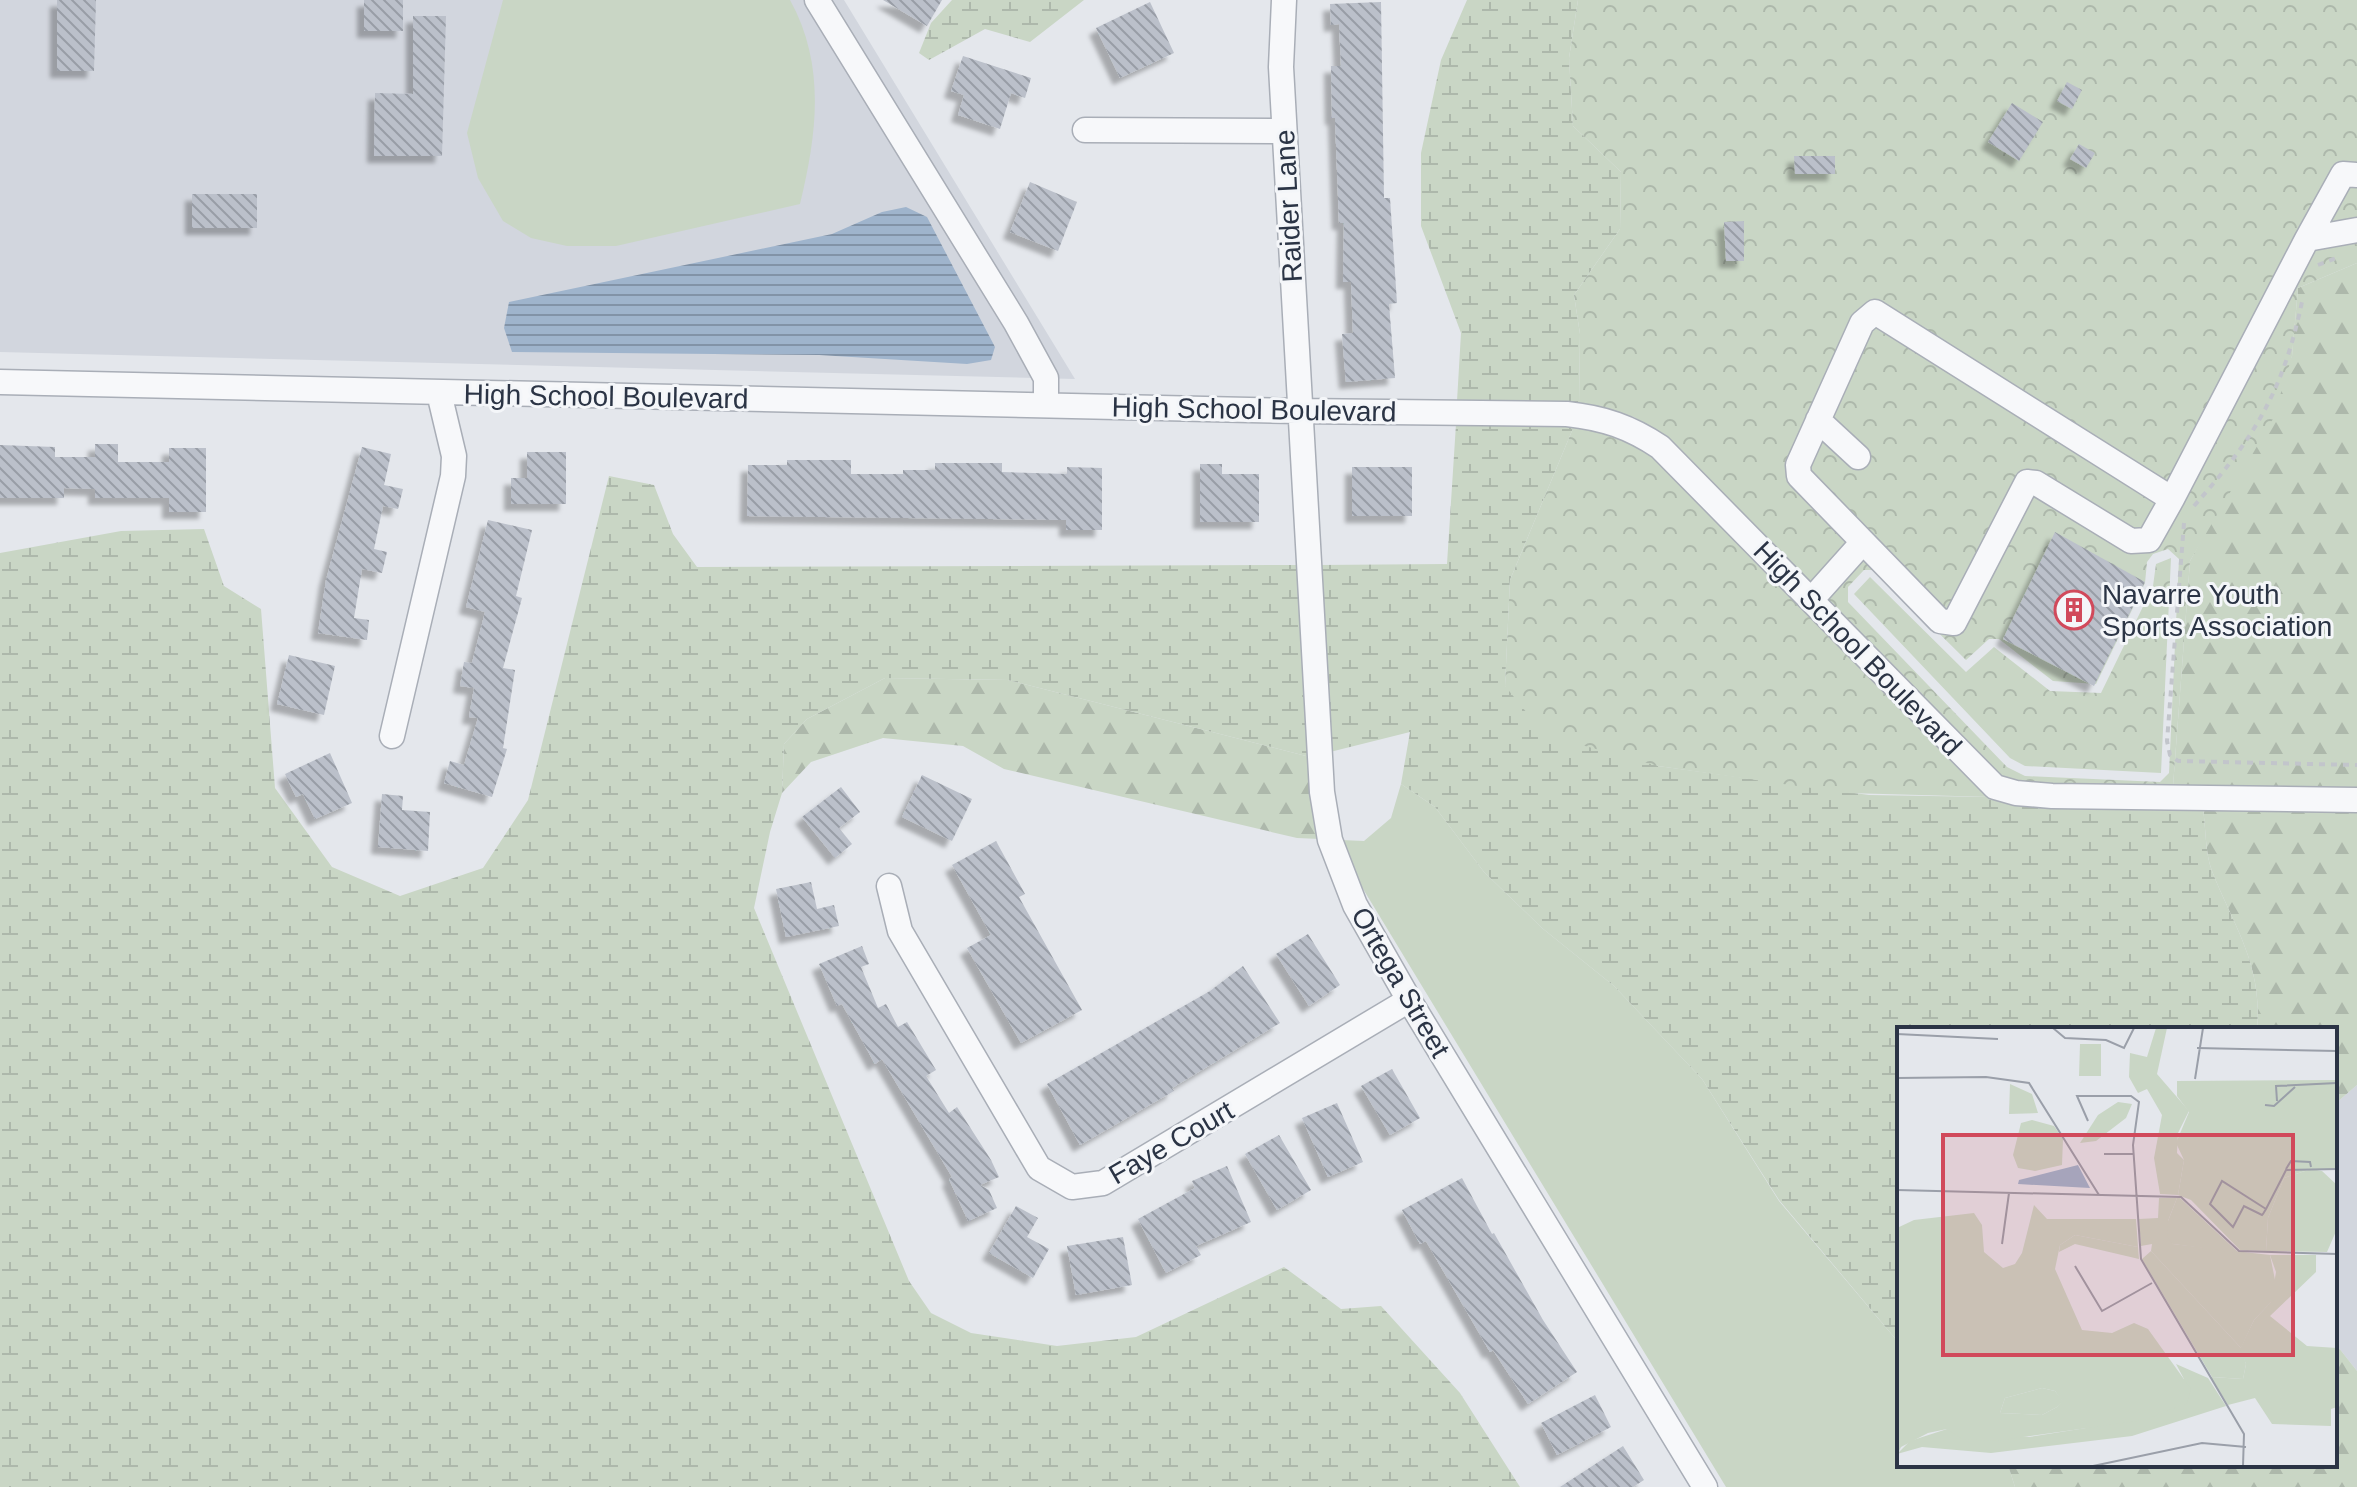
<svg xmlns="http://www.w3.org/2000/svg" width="2357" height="1487" font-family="Helvetica,sans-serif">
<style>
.built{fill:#d2d6de}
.grass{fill:#c9d6c5}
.forest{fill:url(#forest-firs)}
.wetland{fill:url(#wetland-marsh)}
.park{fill:url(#park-crowns);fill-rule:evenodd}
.water{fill:url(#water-rules)}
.building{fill:url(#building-back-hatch);filter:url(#shadow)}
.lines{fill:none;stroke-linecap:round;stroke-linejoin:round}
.minor-casing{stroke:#a9aeb7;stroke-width:27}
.path{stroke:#c2c5cb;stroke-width:4;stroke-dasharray:6 6;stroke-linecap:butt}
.minor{stroke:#f7f8fa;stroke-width:24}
.labels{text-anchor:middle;stroke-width:6;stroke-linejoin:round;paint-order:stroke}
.street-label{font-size:28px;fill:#2b3445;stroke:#f4f6f9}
.poi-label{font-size:28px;fill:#2b3445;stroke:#f4f6f9;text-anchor:start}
.inset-road{fill:none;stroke:#9a9fa9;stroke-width:2}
.view{fill:#d1495b;fill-opacity:0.15;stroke:#d1495b;stroke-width:4}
.inset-edge{fill:none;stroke:#2b3445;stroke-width:4}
</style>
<defs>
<pattern id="forest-firs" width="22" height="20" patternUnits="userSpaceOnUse" patternTransform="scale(2)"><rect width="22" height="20" fill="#c9d6c5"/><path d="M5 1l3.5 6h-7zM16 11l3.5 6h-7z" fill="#adb8ab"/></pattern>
<pattern id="wetland-marsh" width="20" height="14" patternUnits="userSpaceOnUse" patternTransform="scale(2)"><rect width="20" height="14" fill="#c9d6c5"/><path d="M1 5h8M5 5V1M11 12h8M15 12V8" fill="none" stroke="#adb8ab"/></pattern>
<pattern id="park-crowns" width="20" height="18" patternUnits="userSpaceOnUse" patternTransform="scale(2)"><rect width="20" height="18" fill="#c9d6c5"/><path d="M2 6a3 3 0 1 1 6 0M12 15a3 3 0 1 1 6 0" fill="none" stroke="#adb8ab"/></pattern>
<pattern id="water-rules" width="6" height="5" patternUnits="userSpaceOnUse" patternTransform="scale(2)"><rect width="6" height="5" fill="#9fb4cc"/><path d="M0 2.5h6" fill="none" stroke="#8293a7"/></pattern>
<pattern id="building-back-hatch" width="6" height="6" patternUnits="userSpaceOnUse" patternTransform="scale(2)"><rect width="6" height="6" fill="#bbc0ca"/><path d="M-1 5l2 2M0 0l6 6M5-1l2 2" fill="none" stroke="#989da6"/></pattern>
<filter id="shadow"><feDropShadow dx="-7" dy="7" stdDeviation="2" flood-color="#0004"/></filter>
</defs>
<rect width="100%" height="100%" fill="#e4e7ec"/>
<path class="built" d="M0 0H844L1075 379 0 352Z
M2357 1085V1371L2335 1343V1104Z"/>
<path class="grass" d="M503 0H790C826 65 817 134 800 204L616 246H567L531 238 503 221 478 178 467 133Z
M1401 784 1435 807 1484 872 1542 928 1614 986 1702 1079 1779 1201 1899 1343V1465H2008L2015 1487H1726L1354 874 1341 840 1364 841 1391 818Z"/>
<path class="forest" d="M2357 263V788L2173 786 2190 561 2227 493 2292 356 2298 288Z
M885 678 1008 680 1310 757 1320 839 1297 838 1004 769 963 746 883 738 811 762 782 793 784 744 807 719Z
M2203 809 2357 811V1085L2335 1104V1029H2257C2263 965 2234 927 2212 871 2205 853 2206 828 2203 809Z
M2335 1343 2357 1371V1487H2015L2008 1465H2335Z"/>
<path class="wetland" d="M952 0H1084L1030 42 985 29 929 60 919 53 931 23Z
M1467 0H1578L1569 58 1573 126 1621 172 1620 229 1574 295 1580 334 1579 403 1457 401 1461 333 1421 226V153L1441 60Z
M1456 424 1574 426 1510 580 1505 686 1658 766 1869 795 1991 797 2203 809C2206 828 2205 853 2212 871 2234 927 2263 965 2257 1029H1899V1343L1779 1200 1702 1079 1614 986 1542 928 1484 872 1435 807 1401 784 1410 732 1330 752 1318 565 1447 564Z
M609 476 654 485 673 534 697 567 1298 565 1310 757 1008 680 885 678 807 719 784 744 782 793 770 832 754 908 909 1281 931 1313 971 1333 1057 1346 1136 1337 1284 1267 1341 1309 1381 1306 1460 1393 1520 1487H0V553L121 531 204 529 224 586 261 609 275 788 332 867 400 896 483 868 528 800Z"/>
<path class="park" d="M1578 0H2357V263L2298 288 2292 356 2273 419 2190 561 2173 786C2120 785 2049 793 2000 776L1665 437 1634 417 1579 403 1580 334 1574 295 1620 229 1621 172 1573 126 1569 58ZM2168 549 2179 559 2169 773 2160 782 2025 776 2007 767 1848 602V587L1864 570H1875L1966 660 1989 639H1999L2053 681 2096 684 2145 583 2147 562 2153 554Z
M1574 426 1628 439 1655 457 1963 773 1991 797 1847 793 1658 766 1545 735 1505 686 1510 580Z
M2171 558 2161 773 2025 766 2010 758 1854 594 1870 577 1966 672 1994 647 2050 691 2101 693 2153 586 2156 564Z"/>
<path class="water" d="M906 207 927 217 995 347 991 360 967 364 819 355 512 352 504 328 509 302 832 234 882 212Z"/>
<path class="building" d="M57 0H96L94 71H57Z
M364 0H403V31H364Z
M883 0H942L927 26Z
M1150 2 1174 53 1120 78 1096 28Z
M1381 2 1384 198H1390L1397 303 1389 304 1395 378 1346 382 1342 334 1353 333 1351 282H1343L1344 223H1339L1335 118H1332L1331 66H1341L1339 24 1331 25 1330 4Z
M413 16H446L442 156H374L375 93 413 94Z
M963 56 1031 78 1025 98 1011 93 1000 129 958 115 964 95 951 91Z
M2067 82 2082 90 2072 109 2057 101Z
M2012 103 2043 122 2019 161 1988 142Z
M2079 144 2095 153 2086 168 2070 159Z
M1794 156H1835V174H1795Z
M1030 182 1077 202 1058 251 1010 232Z
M192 194H257V228H192Z
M1744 221V261H1726L1724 222Z
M95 444H118V462H169V448H206V512H169V498H95V489L64 488V498H0V445L55 447V457H95Z
M362 447 391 454 384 485 403 489 398 509 383 506 374 549 387 552 382 573 362 569 354 618 369 620 367 640 318 633 326 580Z
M527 452H566V504H511V478H527Z
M787 460H851V474H903V470H935V463H1002V472L1067 474V467L1102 468V530H1066V520L747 516 748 465H787Z
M1200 464H1222V474H1259V522H1200Z
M1352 467H1412V516H1352Z
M488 520 532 530 516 596 522 598 503 668 515 670 503 748 507 749 492 797 444 783 450 761 464 765 478 718 469 717 474 688 460 686 464 662 472 663 485 612 466 607Z
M2055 532 2145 582 2094 686 2003 639Z
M289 655 335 666 324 715 277 704Z
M330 753 352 803 315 819 303 794 296 797 285 774Z
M922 775 972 799 952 841 902 817Z
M841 787 860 812 839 828 852 844 835 858 802 817Z
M382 794 403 796 402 810 430 812 428 851 378 847Z
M996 841 1025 894 1019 897 1082 1010 1021 1043 967 948 991 935 952 865Z
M811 882 817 909 834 905 839 926 786 937 776 889Z
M1308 934 1340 985 1309 1006 1276 954Z
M862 946 869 964 861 967 878 1008 886 1004 898 1027 907 1022 936 1070 926 1076 949 1113 957 1107 991 1160 999 1177 980 1185 989 1190 997 1208 968 1221 949 1179 952 1177 882 1059 875 1064 842 1004 837 1006 819 964Z
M1243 966 1280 1023 1172 1088 1174 1091 1080 1145 1047 1084 1210 991Z
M1392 1069 1420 1118 1390 1135 1361 1086Z
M1337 1103 1363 1162 1328 1177 1302 1118Z
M1279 1135 1311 1190 1277 1210 1245 1154Z
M1227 1166 1251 1222 1196 1246 1201 1255 1166 1273 1138 1219 1195 1188 1192 1181Z
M1462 1178 1492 1234 1494 1233 1543 1320 1577 1372 1528 1404 1493 1350 1490 1352 1426 1241 1420 1244 1402 1210Z
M1016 1206 1038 1218 1027 1237 1049 1249 1033 1278 989 1253Z
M1123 1237 1132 1285 1076 1295 1067 1246Z
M1595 1395 1611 1427 1557 1455 1541 1423Z
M1623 1446 1644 1480 1633 1487H1560Z"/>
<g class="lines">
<g class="minor-casing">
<path id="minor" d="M817 0 1016 323 1046 378V405
M1284 0 1281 67 1322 792 1330 840 1355 905 1409 1000 1705 1487
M1085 130 1284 131
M2307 239 2343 174 2357 175
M0 382 1298 411 1567 414C1604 418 1630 427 1660 447L1995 787 2016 793 2052 796 2357 800
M1818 420 1858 457
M2172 499 1875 312 1862 323 1798 465 1799 476 1940 621 1954 623 2027 482 2036 483 2131 541 2149 540 2172 499 2307 239 2357 230
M1812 599 1863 542
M392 736 453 476 454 456 439 393
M889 886 900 931 1039 1168 1072 1187 1103 1183 1409 1000"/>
</g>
<path class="path" d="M2318 265 2339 257
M2194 506C2256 436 2284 390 2303 297
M2184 523 2167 741 2170 755 2178 761 2357 765"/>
<use href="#minor" class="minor"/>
</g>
<defs>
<g id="building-ring" transform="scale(2)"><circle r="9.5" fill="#f4f6f9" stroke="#d1495b" stroke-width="1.5"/><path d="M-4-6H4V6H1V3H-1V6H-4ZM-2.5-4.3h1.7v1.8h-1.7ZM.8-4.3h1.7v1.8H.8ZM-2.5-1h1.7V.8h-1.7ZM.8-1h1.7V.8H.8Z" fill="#d1495b"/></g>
</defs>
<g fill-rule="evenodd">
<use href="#building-ring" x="2074" y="610"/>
</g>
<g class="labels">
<g class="street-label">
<text transform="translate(1288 206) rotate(-93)" y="10">Raider Lane</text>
<text transform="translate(606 396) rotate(1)" y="10">High School Boulevard</text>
<text transform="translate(1254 409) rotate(1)" y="10">High School Boulevard</text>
<text transform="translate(1858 648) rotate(46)" y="10">High School Boulevard</text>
<text transform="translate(1401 982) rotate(60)" y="10">Ortega Street</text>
<text transform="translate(1171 1142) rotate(-30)" y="10">Faye Court</text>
</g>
<g class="poi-label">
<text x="2102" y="604">Navarre Youth<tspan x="2102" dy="32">Sports Association</tspan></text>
</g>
</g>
<g transform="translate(1897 1027)">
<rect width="440" height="440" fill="#e4e7ec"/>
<path d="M183 17H204V49H182ZM113 57 135 67 141 86 112 87ZM135 93 157 99 166 112 165 138 138 144 121 141 116 128 124 96ZM254 224 344 321 349 337 346 352 315 350 245 232Z" fill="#c9d6c5"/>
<path d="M414 142 425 144 440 158V202L430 225 369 224 371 191 387 151ZM178 208 241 220 242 232 178 217 162 225 163 218ZM373 228H419V245L373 289 410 319 440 321V380L434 382V399L375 397 358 371 331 378 314 350 346 352 349 337 343 322 357 293 374 275 379 245ZM279 337 311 351 329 379 235 409 94 426 25 420 0 427 13 414 50 402 132 410 189 401 287 352ZM145 361 158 364 166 374 160 380 145 388 103 386 108 371Z" fill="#c9d6c5"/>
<path d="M259 1H270L260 47 292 84 281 106 280 126 287 133 281 168 263 167 257 131 265 88 250 62 241 66 232 50 233 26 250 30ZM221 75 235 77 229 91 199 114 183 116 201 88ZM262 171H280L271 194 276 217 373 228 381 268 357 293 344 321 254 224 255 217 244 219 242 192 261 191ZM137 178 150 192H239L241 220 178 208 163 218 158 242 185 303 215 306 237 296 251 302 294 362 290 376 248 393 97 414 65 412 50 402 31 406 4 420 0 428V201L17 193 77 186 85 198 87 225 106 241 118 237 125 226ZM145 361 158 364 165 374 160 380 145 388 103 386 108 371Z" fill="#c9d6c5" fill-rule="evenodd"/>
<path d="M440 53V143L414 142 387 151 371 191 369 224 343 223 294 173 281 168 287 133 279 116 292 85 280 69V54ZM280 171H283L342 226 276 217 270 210 271 194Z" fill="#c9d6c5"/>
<path d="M181 138 193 161 121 157 122 153Z" fill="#9fb4cc"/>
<path class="inset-road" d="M156 1 168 11 209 13 227 21 237 1M0 7 101 12M300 21 440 24M0 51 89 50 132 56 202 168M298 52 306 1M380 74 379 59 440 56M368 78 377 79 398 60M191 94 180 69H234L242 75 236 118 244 232 347 407 346 439M207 127H237M389 142 394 134 413 135 414 140M0 163 284 170 342 224 440 227M369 182 325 154 313 177 336 200 347 179 365 188 366 187 369 182 386 149 389 143 440 142M105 217 112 166M178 239 205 284 255 256M196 439 305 416 349 420"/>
<path class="view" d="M46 108H396V328H46Z"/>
<rect width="440" height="440" class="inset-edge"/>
</g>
</svg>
